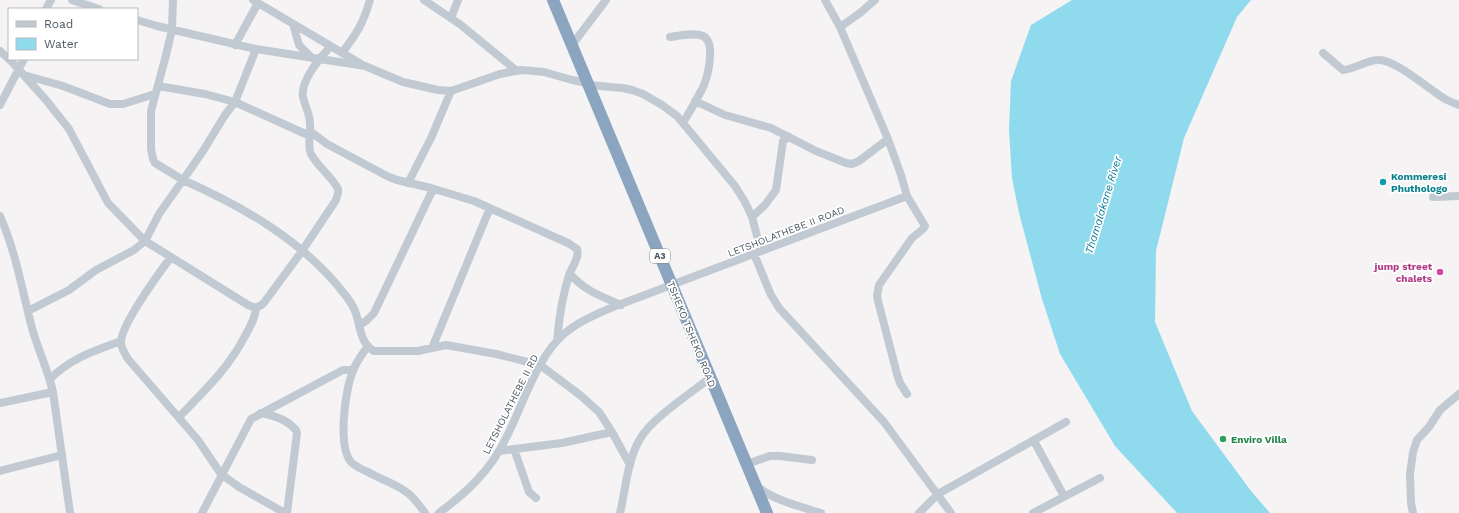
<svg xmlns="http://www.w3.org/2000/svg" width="1459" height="513" font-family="'Work Sans',sans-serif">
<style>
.water{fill:#90daee}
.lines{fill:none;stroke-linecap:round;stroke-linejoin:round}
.minor{stroke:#c1cad2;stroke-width:8}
.highway{stroke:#8ba5c1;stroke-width:12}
.culture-dot{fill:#0f9aa8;stroke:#fff;stroke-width:1.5}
.hotel-dot{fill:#d1479c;stroke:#fff;stroke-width:1.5}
.leisure-dot{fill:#2e9e5b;stroke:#fff;stroke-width:1.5}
.labels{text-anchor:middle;stroke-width:3.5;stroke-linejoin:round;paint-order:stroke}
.shield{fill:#fff;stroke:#808990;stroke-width:1}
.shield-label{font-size:9px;font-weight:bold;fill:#4a5661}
.culture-label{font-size:10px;font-weight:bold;fill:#0d838f;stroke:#fff;text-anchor:start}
.street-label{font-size:10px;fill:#4a5661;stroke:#fff}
.hotel-label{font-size:10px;font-weight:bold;fill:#b23c85;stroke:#fff;text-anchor:end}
.leisure-label{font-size:10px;font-weight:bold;fill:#27864d;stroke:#fff;text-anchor:start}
.water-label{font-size:11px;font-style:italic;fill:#0c7c9b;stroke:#fff}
</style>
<rect width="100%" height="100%" fill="#f5f3f3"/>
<path class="water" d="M1072 0H1251L1237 17 1184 138 1156 251 1155 322 1192 411 1251 491 1270 513H1177L1115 446 1060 354 1042 299 1019 213 1012 178 1009 130 1011 81 1031 25Z"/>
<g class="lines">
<path class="minor" d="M72 0 99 9
M173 0 172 30 165 59 151 111V149L153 159 155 163 183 180 203 151 225 115 235 102 256 49
M253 0 361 64
M424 0 461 25 517 71
M825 0 840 27 888 139 901 175 907 196 925 226 923 229 912 238 879 285 877 296 878 301 897 374 900 383 907 394
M46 9 51 0
M451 18 458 0
M137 20 157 26 256 49 365 66 403 82 438 90 451 91 500 74 522 70 544 72 572 80 587 83
M293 24 299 45 312 58
M840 27 860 13 875 0
M670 37C679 36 694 32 703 36 716 42 708 75 704 85 698 98 690 111 683 123
M235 45 258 3
M572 45 606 0
M0 51 12 62 46 100 69 129 108 203 145 241 134 250 96 270 69 290 28 311
M342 53C357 33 363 24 370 0
M1323 53 1343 70C1355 69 1367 60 1378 60 1395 59 1430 90 1445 99 1449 101 1454 103 1459 105
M24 75 63 86 110 104H123L155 94
M588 85 623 88 632 90 643 94 662 105 677 116 735 186 745 202 752 217 761 251
M158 86 205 94 235 102 310 136
M695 101 725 115 771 128 816 151 846 163 852 164 859 161 888 139
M0 105 24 59
M311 132 327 144 387 176 397 180 431 188 474 201 568 243 577 249C580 257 572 267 569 275 562 297 559 318 557 341
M408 183 431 138 451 91
M1433 197 1459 196
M0 216C16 252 22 290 32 328 38 350 48 370 53 392L70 513
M752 217 765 205 776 190 783 141 789 137
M754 254 771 295 779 308 884 422 951 513
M171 257 145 241 159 214 183 180C244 207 305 242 346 296 349 300 353 306 355 311 361 326 359 342 374 351H418L446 345 496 354 540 365 580 395 599 412 612 432 630 465
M570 274C585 291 601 296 621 305
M359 325 366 321 374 313 433 189
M367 347C362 355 356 362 353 371 345 389 337 448 352 463 357 467 363 470 368 472 382 480 397 484 409 494 415 499 420 506 425 513
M432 348 490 208
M50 379C71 358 94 351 121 341
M0 403 53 392
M261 413C275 416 286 419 296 430L297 433 287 513
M179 417C204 391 228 369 245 336 250 327 255 319 256 308
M1034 441 1064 496
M514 449 529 492 536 498
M499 451 562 443 612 432
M747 464 770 456H780L812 460
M0 471 62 455
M758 487C773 500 802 507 821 513
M202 513 251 419 343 370H353
M285 513 239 487 221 474 198 440 128 359C125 354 121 348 121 342 121 325 159 273 171 257L248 305 256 308 263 304 302 251 336 200C337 196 339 193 338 189 334 179 317 166 311 154 307 146 311 133 310 124 310 114 305 106 303 97 300 82 320 57 330 47
M439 513C466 493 490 471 505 440 523 406 536 357 565 333 587 314 631 301 658 290 741 258 824 227 907 196
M620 513C626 488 627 461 640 439 651 419 691 393 710 378
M919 513 938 494 1066 422
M1033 513 1100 478
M1413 513 1411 503 1410 474 1413 452 1417 440 1429 427 1440 410 1459 394"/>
<path class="highway" d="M553 0 767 513"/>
</g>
<circle class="culture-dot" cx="1383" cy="182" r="4"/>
<circle class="hotel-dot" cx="1440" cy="272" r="4"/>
<circle class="leisure-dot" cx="1223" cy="439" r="4"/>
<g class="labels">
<rect class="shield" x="650" y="249" width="20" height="14" rx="3"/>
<g class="shield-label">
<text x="660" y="259">A3</text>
</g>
<g class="culture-label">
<text x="1391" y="180">Kommeresi<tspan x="1391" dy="12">Phuthologo</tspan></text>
</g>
<g class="street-label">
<text transform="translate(786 231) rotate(-21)" y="4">LETSHOLATHEBE II ROAD</text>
<text transform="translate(692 334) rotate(68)" y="4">TSHEKO TSHEKO ROAD</text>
<text transform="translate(510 404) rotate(-63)" y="4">LETSHOLATHEBE II RD</text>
</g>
<g class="hotel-label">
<text x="1432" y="270">jump street<tspan x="1432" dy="12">chalets</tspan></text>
</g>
<g class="leisure-label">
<text x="1231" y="443">Enviro Villa</text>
</g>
<g class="water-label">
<text transform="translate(1103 205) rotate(-73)" y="4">Thamalakane River</text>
</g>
</g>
<rect x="8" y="8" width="130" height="52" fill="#ffffff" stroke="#b7bbc0"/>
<rect x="16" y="21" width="20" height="6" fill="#c1cad2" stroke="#b7bbc0"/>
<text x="44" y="28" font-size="12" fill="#4a5661">Road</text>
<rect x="16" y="38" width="20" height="12" fill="#90daee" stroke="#b7bbc0"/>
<text x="44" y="48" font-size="12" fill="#4a5661">Water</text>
</svg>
